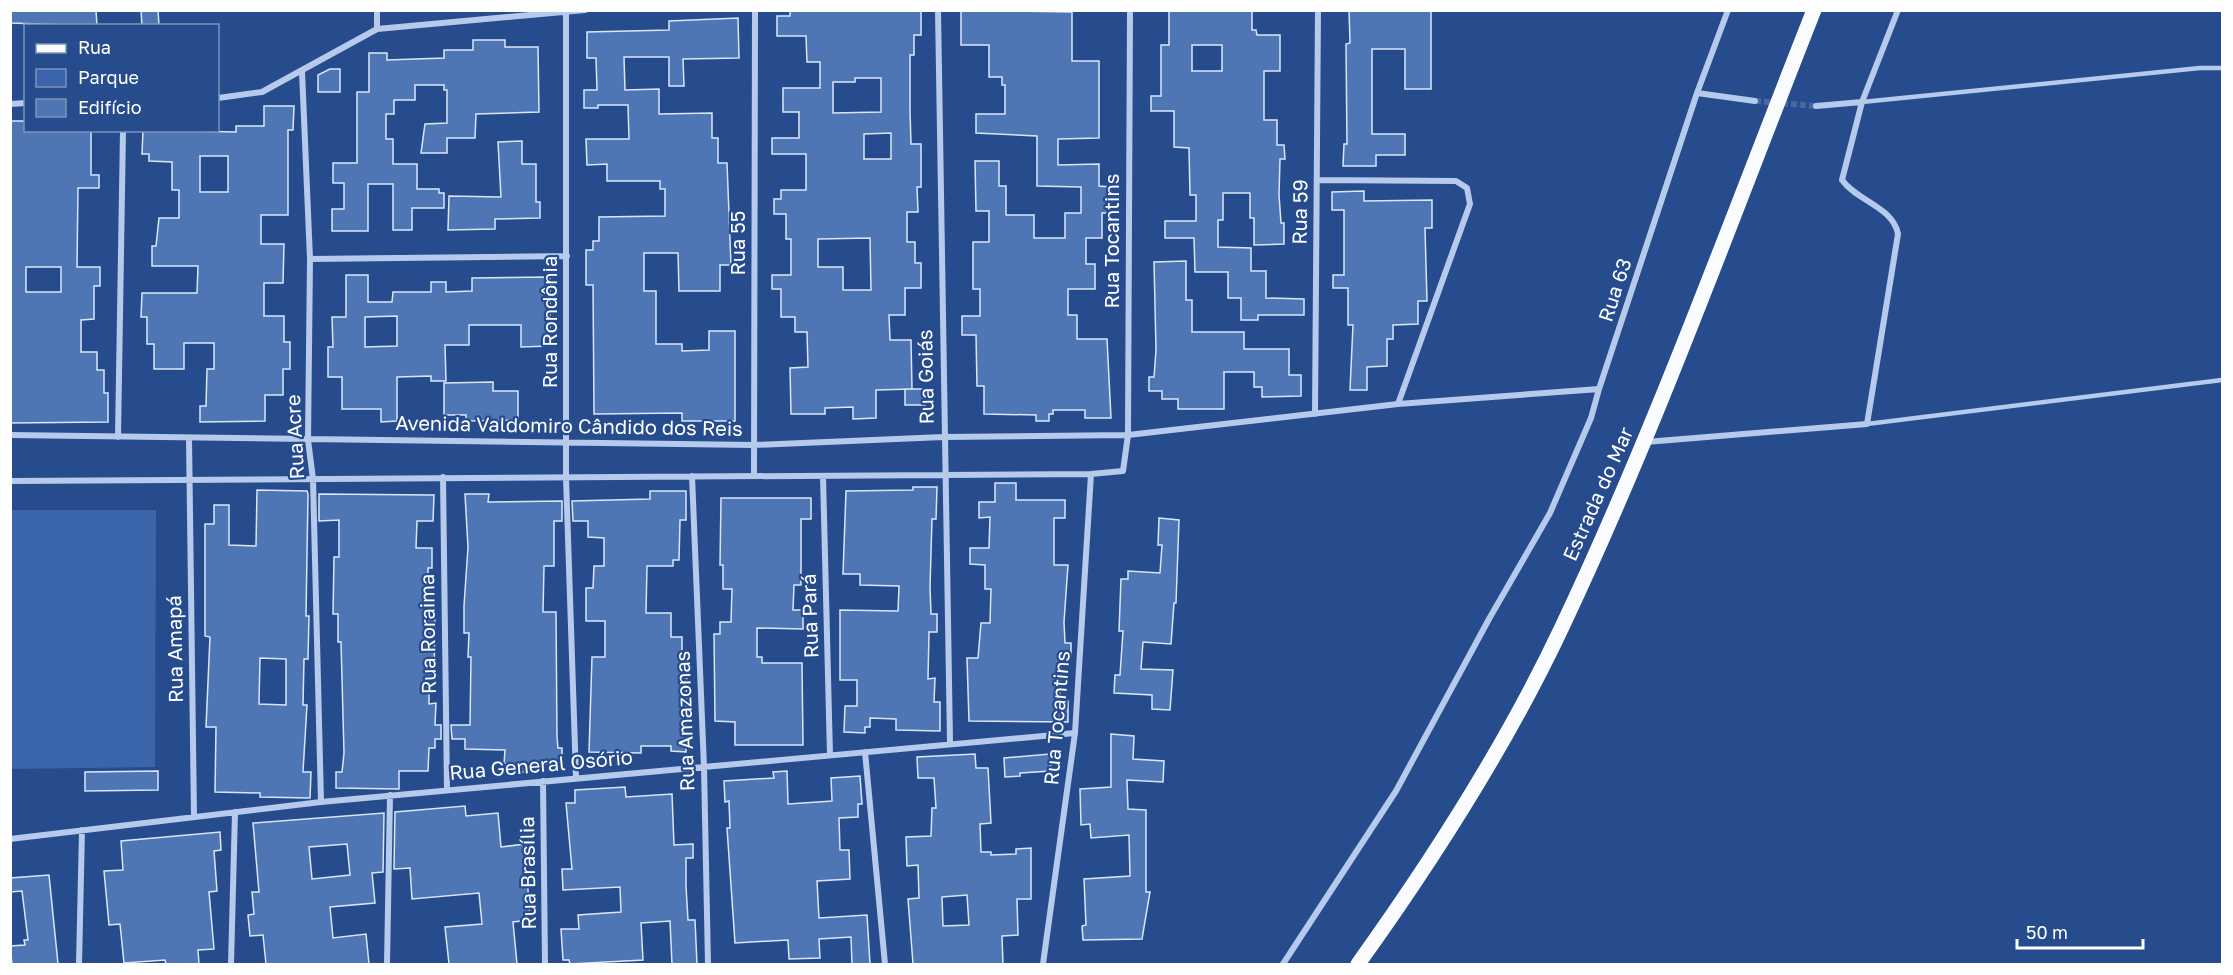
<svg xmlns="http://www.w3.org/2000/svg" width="2233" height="975" font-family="'Golos Text',sans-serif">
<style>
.green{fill:#3a65ab}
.building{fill:#4e75b4;stroke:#dae6f8;stroke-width:1.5;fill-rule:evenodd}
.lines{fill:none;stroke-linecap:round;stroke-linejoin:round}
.minor-tunnel{stroke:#47679f;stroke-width:6;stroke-dasharray:6 3;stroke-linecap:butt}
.service{stroke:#b6caeb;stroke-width:4.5}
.minor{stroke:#b6caeb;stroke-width:6}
.primary{stroke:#fafbff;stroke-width:15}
.labels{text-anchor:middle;stroke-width:4.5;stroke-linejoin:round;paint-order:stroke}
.street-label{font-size:20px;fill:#fff;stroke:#264c8e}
</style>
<rect width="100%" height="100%" fill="#264c8e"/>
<path class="green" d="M11 510H156L155 767 11 769Z"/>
<path class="building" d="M10 10H96L97 26 10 23Z
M141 10H158L159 26H142Z
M790 10H921V35H914V55H910V111L911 144H921V187H917L918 212H907V242H915V263H921V288H905V315H889L890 340H911L912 389 876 390V418L853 419V407L825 408V414H791L790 368 808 367 807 332H795V317H781V289H772V275H791V239H786V214H774V199H781V190H806V154H772V138H799V112H783V88H820V62H807L806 36H777V16H790ZM855 78H881V112L833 113V82H855ZM891 133V159H864V134ZM870 238 871 290H843V267H818V239Z
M961 10 1072 12V61H1099V138L1058 139V165L1099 164V186L1111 187V213H1102V238H1086V264H1095V289H1068V315H1077V339H1107L1111 418H1085V410H1053V414H1049V421H1036V415L984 414V386H977L976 335H962V316H980V289H973V242H989V211H976L975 161H999V186H1006V215H1034V238H1065V213H1081V187L1037 186V136L976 133V114H1005V85H1002V77H989V45H961Z
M1169 10H1252V30H1256L1257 35H1280V71H1264V120H1277V145H1284L1285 159H1280L1279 195 1281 223H1284V244L1254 245V218H1250V193H1223V220H1218V247L1251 248V271H1266V298L1304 299V315H1258V320H1241V298H1228V272H1195L1194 238H1165V221H1196V195H1190L1189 148 1174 147V111H1151V96H1161V45H1169ZM1192 45H1222V71H1192Z
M1349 10H1431V89H1405V49H1372V134H1405V155H1376V166H1343L1344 144H1347L1346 44 1350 43Z
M738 18 739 58 683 59 684 86H669V57H624L625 90 659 89V114L712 113V138H718V163H727L731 265H720V291H679L678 253H644V291H656V344H682V351L709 350V331H735V421H682V413L594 414 593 285H586V250H593V241H599V217L665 216V189H660V181H607V164L587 165 586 139H629L628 105H598V108H584V90H597L596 58H587V32L669 30V21Z
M473 40H505V47H538L539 112 476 114 475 138H447V153H421L425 124 447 123V90H444V85H415V100H394V114H386V139H393V164H417V189H439V193H444V208H412V230H393V184H368V231H332V209H344V183H333V163H357V92H369V53H387V60L444 58V50H473Z
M330 69H340V92H318V75Z
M264 106H294L293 130H288V215H261V244H284L283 283H264V316H284V342H290V369H283V395H265V421L200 422V406H206L207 369H214V343H184V369H154V344H147V317H141L142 293H197L198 266H152V246H156L159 218H179V190H172V162L149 161V154H142L143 130 236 132V126H264ZM200 156H228V192H200Z
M11 121H25V130L91 131V175H99V188H78L77 267H100V286H94V319L81 320V352H97V370H104V393H108V422L10 423ZM26 267H61V292H26Z
M522 141V164H536V202H540V218L495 219V229L448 230 449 196 501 197 498 142Z
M1364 191V201L1432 200V228H1425L1427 301H1418V324L1393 325V339H1387V366L1367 367V390H1350L1353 325H1348V288H1333V275H1344V210H1332V192Z
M1186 261V300H1192V332H1244V349H1289V375H1301V396L1262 397V387H1254V372H1224V409H1178V399H1162V391H1149V377H1154L1156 350 1154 262Z
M346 275H368V302H392L393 292H431V282H446V292L472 291V278L550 277V346L521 347V325H469V345H445L446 381H431V376L397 377V421L381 422V409H342V377H328V347H333L332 317H346ZM397 316V346L365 347V317Z
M493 382V391H518V420L466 421V415H444V383Z
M905 389H924L925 405H905Z
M995 483H1016V500H1065V518H1054V565H1068L1064 622 1065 643H1071V656H1061L1060 701H1068V722L969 721 967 658H978L981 623H990L991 589H985V565L970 564V548H989L990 517 979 518V502H995Z
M913 487H937L936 519H932L930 587 931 614H937V632H929L928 679 935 678 934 702H940V731L896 730V719L870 718V727H865V733L844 732 845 706H857V680H840V610L898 611 899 586 860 585V574H843L846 491 913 490Z
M257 490 307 491 308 494 306 616H309L308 659H304L303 705H307L303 772H311L310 798 260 797V793L215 792 216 727H206L210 637 205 636V524H214V505H229V545L256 546ZM260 658 286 659V705L259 704Z
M650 491H686V520H680L679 560H673V566H647L646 613H671V637H682V668H687L686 752 671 751V746H641V753L589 752 592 657H605V621H586V588H593L594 566H604V538L588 537V521H573L572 501 650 499Z
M319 494 434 495 433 521H417L416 548H432V568H428V614H435L434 677H429V704L436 703 435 725H441V739H435V748H429L428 771H399V789L336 788V772H342L344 753 341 642H338V614H333L334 557H339V520L319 521Z
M465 494H489L488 502 562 501V521H554V566H544L543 612H556L557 736 558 748H562V764H537V772H511V764H504L505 750 465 749V739H452L451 725H470L471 657H468L469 633H464V606L468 547Z
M721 498H811V519H801V585H794L793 610H803V629L757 628V657H762V663H802L803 745H735V722L715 721 714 634H720V622H731L732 589H723V565H720Z
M1159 518 1179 520 1176 603H1174L1171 644 1143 642 1141 669 1173 670 1170 710 1152 709V695L1114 693 1115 675H1120L1123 631H1119L1121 579H1128V571L1160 573 1162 545H1158Z
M1111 734 1134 736 1133 759 1164 761 1163 782 1127 780 1128 809 1146 810V892H1150L1142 939 1083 940 1082 926 1086 925 1084 879 1130 876 1129 835 1091 838 1090 824 1081 825 1080 789 1111 787Z
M975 754 976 768H988L991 823 980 824 981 852H991V855L1016 854V849L1031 848V899H1017L1018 935 1002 936 1003 964H913L908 899 919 898 918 865 907 866 906 837 931 836 932 808H936L934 778H918L917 757ZM967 895 969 925 943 926 942 897Z
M1050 754 1051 771 1020 773V776L1005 777 1004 758Z
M158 771V790L85 791V772Z
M787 771 788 804 832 801 831 778 860 776 862 804H858V817L839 818 840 850H849L850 879 817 881 819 918 867 915 870 964H852L851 937 819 939 820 958 789 959 788 940 735 943 727 828H730L729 801 725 802 724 781 774 778 773 772Z
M625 787 626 797 672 794 674 845 693 844V858H686V886L688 920H695L697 964H672L670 921 641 923 643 960 570 964 569 960H563L561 929H579L578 915 621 912 620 887 563 890 562 869H572L566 803H575V790Z
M465 806 466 816 498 813 501 847 525 844 530 920 513 922 517 964H449L445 927 482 924 479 893 412 899 410 868 394 869 395 812Z
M384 813 383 872 372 873 375 903 330 907 333 938 366 934 369 964H266L263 935 250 936 248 915 254 914 252 892H259L253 823ZM347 844 350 875 312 879 309 847Z
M220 832 221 850 214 851 217 891 209 892 214 949 198 950 199 964H166L165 960 124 963 120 924 109 925 104 871 123 870 121 841Z
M49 875 58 964H12L10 946 25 945 24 940H28L22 891 10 892V878Z"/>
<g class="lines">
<path class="minor-tunnel" d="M1755 101 1816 106"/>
<path class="service" d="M1862 102 2200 68H2222
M1867 424 2222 380"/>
<path class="minor" d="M566 10V477L576 778
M938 10 950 742
M377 29V10
M302 71 310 259 308 440 313 479 321 802
M1697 93 1755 101
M218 98 262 92 377 29 585 10
M10 104 26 103
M1816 106 1862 102 1898 10
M310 259 567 256
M1398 404 1599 389 1697 93 1728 10
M1315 414 1318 10
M10 435 754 445 943 437 1128 435 1398 404 1470 204 1467 188 1456 181 1317 180
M118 437 123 130
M189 438 194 816
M1646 442 1867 424 1898 234C1893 207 1857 201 1842 180L1862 102
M754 475 755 10
M692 476 704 767 708 964
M823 476 830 755
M443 477 447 790
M10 481 1091 474 1123 471 1128 435 1130 10
M865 752 885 964
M543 781 545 964
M10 839 321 802 1075 733
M79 964 82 830
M231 964 235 812
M387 964 390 795
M1043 964 1075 733 1091 474
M1283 964 1396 791 1489 619 1550 513 1591 418 1599 389"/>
<path class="primary" d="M1358 964C1434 858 1506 746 1562 627 1657 426 1732 217 1814 10"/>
</g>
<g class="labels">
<g class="street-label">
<text transform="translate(1300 212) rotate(-89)" y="7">Rua 59</text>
<text transform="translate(1112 241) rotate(-90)" y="7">Rua Tocantins</text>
<text transform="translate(738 243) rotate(-90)" y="7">Rua 55</text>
<text transform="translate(1615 290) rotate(-72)" y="7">Rua 63</text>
<text transform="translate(550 322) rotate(-90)" y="7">Rua Rondônia</text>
<text transform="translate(926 377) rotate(-91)" y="7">Rua Goiás</text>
<text transform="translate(569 426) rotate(1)" y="7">Avenida Valdomiro Cândido dos Reis</text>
<text transform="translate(295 437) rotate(-93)" y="7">Rua Acre</text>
<text transform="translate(1598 494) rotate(-66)" y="7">Estrada do Mar</text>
<text transform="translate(810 616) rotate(-92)" y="7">Rua Pará</text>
<text transform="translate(428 634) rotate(-91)" y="7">Rua Roraima</text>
<text transform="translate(175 649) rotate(-91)" y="7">Rua Amapá</text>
<text transform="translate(1057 718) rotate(-85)" y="7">Rua Tocantins</text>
<text transform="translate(685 721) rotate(-92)" y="7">Rua Amazonas</text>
<text transform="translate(541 765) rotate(-5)" y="7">Rua General Osório</text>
<text transform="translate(528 873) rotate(-91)" y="7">Rua Brasília</text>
</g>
</g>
<rect width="2233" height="975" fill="none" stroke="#ffffff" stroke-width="24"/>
<rect x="24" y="24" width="195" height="108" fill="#264c8e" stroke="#7d94bb" stroke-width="1.5"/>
<rect x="36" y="44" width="30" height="9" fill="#fafbff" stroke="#7d94bb" stroke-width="1.5"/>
<text x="78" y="54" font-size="18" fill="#ffffff">Rua</text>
<rect x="36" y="69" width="30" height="18" fill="#3a65ab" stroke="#7d94bb" stroke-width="1.5"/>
<text x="78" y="84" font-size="18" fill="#ffffff">Parque</text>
<rect x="36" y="99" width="30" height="18" fill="#4e75b4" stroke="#7d94bb" stroke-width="1.5"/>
<text x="78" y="114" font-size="18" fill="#ffffff">Edifício</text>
<path d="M2017 939v9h126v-9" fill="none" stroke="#ffffff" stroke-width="3"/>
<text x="2026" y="939" font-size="18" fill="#ffffff" stroke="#264c8e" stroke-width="4.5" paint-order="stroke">50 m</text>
</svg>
